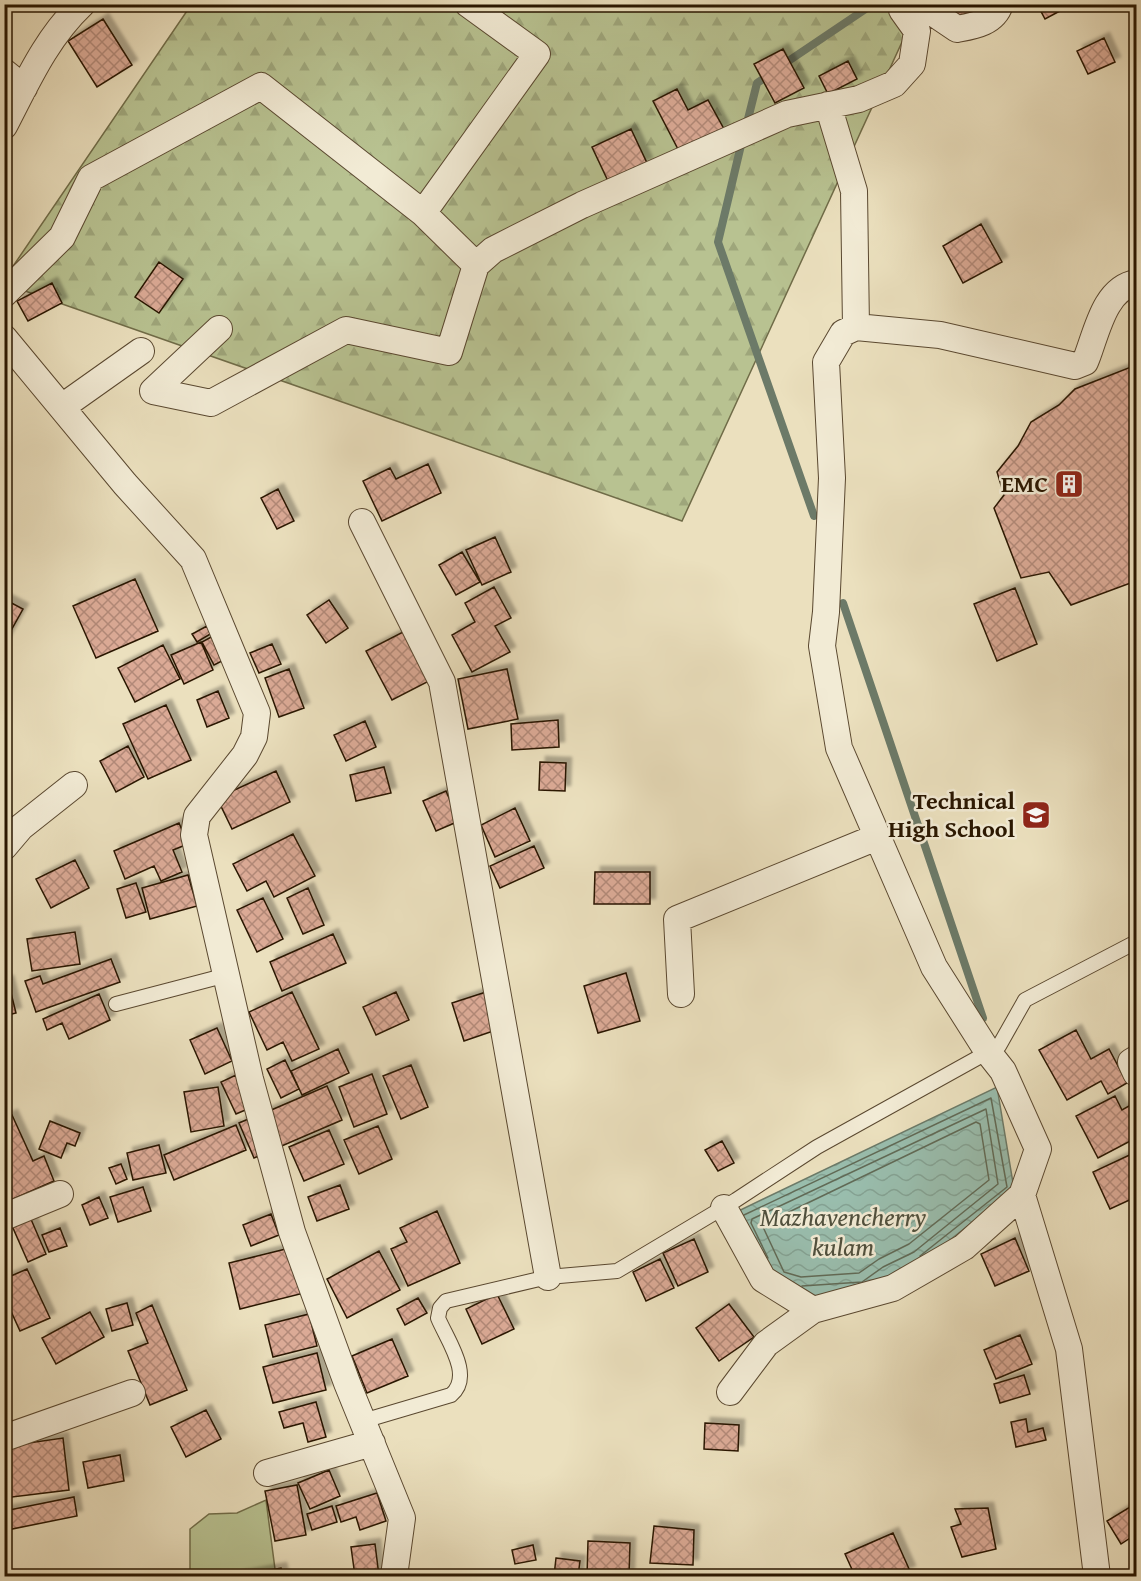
<svg xmlns="http://www.w3.org/2000/svg" width="1141" height="1581" font-family="'Gentium Book Plus',serif">
<style>
.green{fill:#b8c291;stroke:#706c48;stroke-width:1.5}
.forest{fill:url(#forest-firs);stroke:#706c48;stroke-width:1.5}
.water{fill:url(#water-waves);stroke:#6c7a68;stroke-width:1.5}
.lines{fill:none;stroke-linecap:round;stroke-linejoin:round}
.shore{stroke:#616a56;stroke-width:1.5}
.stream{stroke:#6c7a68;stroke-width:8}
.building{fill:url(#building-cross-hatch);stroke:#291600;stroke-width:1.5;filter:url(#shadow)}
.service-casing{stroke:#5a4830;stroke-width:16}
.minor-casing{stroke:#5a4830;stroke-width:28}
.service{stroke:#f2ebd5;stroke-width:14}
.minor{stroke:#f2ebd5;stroke-width:26}
.labels{text-anchor:middle;stroke-width:5;stroke-linejoin:round;paint-order:stroke}
.poi-label{font-size:24px;font-weight:bold;fill:#291600;stroke:#f2ebd5;text-anchor:end}
.water-label{font-size:26px;font-style:italic;fill:#50503d;stroke:#f2ebd5}
</style>
<defs>
<pattern id="forest-firs" width="22" height="20" patternUnits="userSpaceOnUse" patternTransform="scale(1.5)"><rect width="22" height="20" fill="#b8c291"/><path d="M5 1l3.5 6h-7zM16 11l3.5 6h-7z" fill="#9ea67b"/></pattern>
<pattern id="water-waves" width="16" height="10" patternUnits="userSpaceOnUse" patternTransform="scale(1.5)"><rect width="16" height="10" fill="#99bdad"/><path d="M0 5q4-4 8 0t8 0" fill="none" stroke="#84a293"/></pattern>
<pattern id="building-cross-hatch" width="8" height="8" patternUnits="userSpaceOnUse" patternTransform="scale(1.5)"><rect width="8" height="8" fill="#dbaa96"/><path d="M0 0l8 8M0 8l8-8" fill="none" stroke="#b28978"/></pattern>
<filter id="shadow"><feDropShadow dx="5.5" dy="-5.5" stdDeviation="1.5" flood-color="#0004"/></filter>
</defs>
<rect width="100%" height="100%" fill="#ebe0be"/>
<filter id="stains"><feTurbulence type="fractalNoise" baseFrequency=".00333" numOctaves="4"/><feColorMatrix values="0 0 0 0 .2 0 0 0 0 .09 0 0 0 0 .02 0 0 0 .5 -.17"/></filter>
<radialGradient id="worn" r=".72"><stop offset=".6" stop-color="#630" stop-opacity="0"/><stop offset="1" stop-color="#630" stop-opacity=".3"/></radialGradient>
<path class="green" d="M266 1500 275 1569 190 1576V1529L209 1514 237 1513Z"/>
<path class="forest" d="M191 5H919L682 521 5 284V278Z"/>
<path class="water" d="M997 1087 1014 1189 921 1263 867 1295 798 1300 769 1291 732 1214Z"/>
<g class="lines">
<path class="shore" d="M976 1122 980 1124 989 1180 909 1244 879 1259 859 1273 801 1277 784 1272 763 1227 764 1224Z
M744 1215 991 1098 1007 1187 920 1256
M768 1258 751 1223 752 1219 986 1109 998 1184 914 1252 883 1267 862 1282
M802 1286 862 1282"/>
<path class="stream" d="M781 66 873 4
M746 127 757 83 769 75
M742 141 718 242 814 516
M843 603 983 1018"/>
</g>
<path class="building" d="M945 4H984L969 23Z
M1037 4H1073L1045 19Z
M103 19 132 65 97 87 68 41Z
M1104 38 1115 62 1088 74 1077 51Z
M783 49 804 88 775 103 754 64Z
M848 61 857 79 828 94 819 76Z
M677 89 688 110 708 100 724 129 680 153 653 101Z
M631 129 647 163 608 181 592 147Z
M981 224 1002 262 963 283 943 246Z
M159 262 183 279 159 313 135 297Z
M52 283 62 303 28 321 17 301Z
M1136 365V581L1071 605 1049 572 1021 578 994 508 1004 495 997 472 1018 446 1031 422 1059 405 1075 389Z
M428 464 441 493 382 521 363 481 390 468 396 479Z
M278 489 294 521 277 529 261 498Z
M495 537 511 572 482 585 466 550Z
M462 552 480 582 456 595 439 565Z
M135 579 158 631 96 658 73 606Z
M494 587 511 618 495 626 510 652 472 672 452 635 475 622 465 603Z
M1015 588 1037 644 997 661 974 604Z
M4 599 23 609 4 643Z
M329 600 348 628 326 643 307 615Z
M207 626 212 633 197 642 192 634Z
M405 631 431 680 392 700 366 651Z
M213 636 226 659 214 665 202 642Z
M201 642 213 670 184 684 171 655Z
M272 644 281 664 259 673 250 653Z
M163 645 180 679 135 702 118 668Z
M289 669 304 708 279 717 265 678Z
M507 669 518 719 468 729 458 679Z
M218 691 229 718 207 727 197 700Z
M166 705 191 760 148 779 123 724Z
M558 720 559 747 512 750 511 724Z
M365 721 376 747 346 761 334 735Z
M128 746 144 777 116 792 100 761Z
M540 762 566 763 565 791 539 790Z
M384 767 391 793 356 801 350 775Z
M276 771 290 802 232 829 217 798Z
M446 791 459 821 436 831 423 801Z
M515 808 530 841 495 857 481 825Z
M179 823 188 844 173 850 182 872 161 881 154 866 125 879 114 851Z
M293 834 315 876 274 897 266 881 247 891 233 864Z
M534 846 544 868 500 888 490 866Z
M75 860 89 888 51 908 36 879Z
M595 872H650V904H594Z
M188 875 197 906 150 919 142 888Z
M136 883 146 912 126 918 117 889Z
M308 888 324 925 303 934 287 898Z
M263 898 283 939 257 952 237 910Z
M75 932 80 964 32 971 27 939Z
M333 934 346 963 282 991 270 962Z
M111 959 120 982 36 1012 25 981 40 976 43 984Z
M626 973 640 1021 598 1033 584 986Z
M8 981 16 1013 4 1016V982Z
M292 992 319 1049 292 1061 283 1042 267 1050 249 1012Z
M396 992 409 1020 376 1035 363 1007Z
M486 992 499 1029 464 1041 452 1003Z
M99 994 110 1020 69 1039 62 1023 47 1030 43 1019Z
M217 1028 232 1061 205 1074 190 1040Z
M1076 1030 1091 1059 1109 1049 1127 1083 1108 1094 1101 1081 1067 1100 1039 1050Z
M338 1049 349 1073 302 1095 291 1071Z
M285 1060 299 1089 281 1098 267 1069Z
M411 1065 428 1107 401 1119 383 1076Z
M372 1074 387 1114 354 1127 339 1087Z
M236 1075 250 1108 236 1114 221 1082Z
M327 1086 342 1120 277 1148 262 1114Z
M218 1087 224 1126 191 1132 184 1092Z
M1115 1096 1122 1110 1136 1102V1138L1098 1158 1076 1116Z
M12 1115 33 1161 44 1156 54 1181 4 1203V1119Z
M253 1117 268 1152 254 1158 239 1123Z
M50 1121 80 1133 75 1146 67 1143 61 1158 39 1149Z
M236 1125 246 1150 174 1180 164 1155Z
M378 1126 392 1159 359 1174 344 1140Z
M329 1130 344 1164 304 1181 289 1147Z
M722 1141 734 1163 718 1171 705 1150Z
M159 1145 166 1173 133 1180 127 1153Z
M1136 1152V1197L1110 1209 1093 1172Z
M121 1164 127 1179 116 1184 109 1168Z
M340 1185 349 1209 317 1221 308 1197Z
M143 1187 151 1211 118 1222 110 1197Z
M99 1197 108 1218 90 1225 82 1205Z
M27 1210 46 1254 28 1262 9 1219Z
M437 1211 460 1263 408 1286 391 1249 407 1242 400 1228Z
M271 1214 279 1235 251 1246 243 1225Z
M60 1228 67 1246 49 1252 42 1235Z
M1015 1238 1029 1271 995 1286 981 1254Z
M694 1239 708 1272 678 1286 663 1253Z
M294 1247 304 1293 240 1309 229 1263Z
M379 1251 400 1290 347 1318 327 1279Z
M660 1259 674 1288 646 1301 633 1272Z
M27 1269 50 1318 20 1331 4 1296V1279Z
M497 1294 514 1329 482 1344 466 1309Z
M418 1298 427 1313 405 1325 397 1309Z
M127 1303 133 1325 112 1331 106 1309Z
M729 1304 754 1337 719 1361 696 1328Z
M152 1305 187 1390 150 1405 128 1351 148 1343 136 1313Z
M90 1312 104 1337 56 1364 42 1338Z
M309 1314 317 1346 273 1357 265 1325Z
M1020 1335 1032 1364 996 1379 984 1350Z
M392 1339 408 1376 367 1393 352 1356Z
M317 1353 326 1390 273 1403 263 1367Z
M1024 1375 1030 1394 1000 1403 994 1384Z
M316 1402 326 1437 308 1442 303 1423 284 1428 279 1412Z
M206 1410 221 1439 186 1457 171 1427Z
M1026 1419 1028 1432 1043 1428 1046 1440 1016 1447 1011 1422Z
M705 1423 739 1425 738 1451 704 1449Z
M29 1438V1443L63 1438 69 1490 4 1498V1441Z
M120 1455 124 1481 88 1488 83 1462Z
M329 1470 340 1496 310 1509 298 1483Z
M297 1485 306 1535 275 1541 265 1491Z
M377 1493 386 1521 360 1530 356 1517 341 1522 336 1506Z
M74 1497 77 1516 7 1530 4 1511Z
M332 1506 337 1522 312 1530 307 1514Z
M1130 1507 1136 1518V1534L1121 1544 1107 1521Z
M988 1508 996 1549 962 1557 951 1527 961 1524 955 1509Z
M654 1526 694 1530 693 1565 650 1563Z
M893 1533 910 1571 897 1576H855L845 1554Z
M588 1541 630 1543 629 1576H587Z
M375 1544 379 1576H355L351 1547Z
M533 1545 536 1560 515 1564 512 1550Z
M556 1558 580 1561 578 1576H554Z
M281 1568 283 1576H238Z"/>
<g class="lines">
<g class="service-casing">
<path id="service" d="M116 1004 227 975
M363 1421 451 1395C474 1376 447 1340 438 1318L440 1308 446 1301 548 1277 617 1271 736 1200 817 1147 999 1046 1025 1000 1136 942"/>
</g>
<g class="minor-casing">
<path id="minor" d="M920 4 957 29C973 26 994 23 1000 4
M4 72 24 88
M828 105 854 191 856 327
M4 126C27 82 46 38 82 4
M423 213 537 54 468 4
M4 294 62 237 91 178 261 86 423 213 476 265
M219 329 153 391 211 403 346 330 449 352 476 265 493 250 582 205 787 114 859 99 894 84 912 64 917 31 902 10 909 4
M4 338 125 484 193 559 257 713 254 737 245 755 197 816 194 835 250 1079 292 1232 347 1383 402 1518 394 1576
M62 407 141 351
M362 522 442 682 548 1277
M4 847 21 827 74 785
M681 994 677 919 877 837
M1136 1059 1131 1062 1136 1073
M1022 1195 1069 1349 1097 1576
M724 1208 763 1279 813 1310 893 1288 964 1247 1022 1195 1038 1149 1003 1071 988 1052 934 967 839 748 822 646 826 612 832 478 826 362 843 333 856 327 940 335 1075 366 1085 362 1087 357C1097 331 1105 288 1136 283
M4 1217 60 1194
M730 1392 766 1344 813 1310
M4 1438 132 1393
M267 1473 372 1443"/>
</g>
<use href="#service" class="service"/>
<use href="#minor" class="minor"/>
</g>
<defs>
<g id="building-square" transform="scale(1.5)"><rect x="-9" y="-9" width="18" height="18" rx="4" fill="#8f2418" stroke="#f2ebd5"/><path d="M-4-6H4V6H1V3H-1V6H-4ZM-2.5-4.3h1.7v1.8h-1.7ZM.8-4.3h1.7v1.8H.8ZM-2.5-1h1.7V.8h-1.7ZM.8-1h1.7V.8H.8Z" fill="#fff"/></g>
<g id="school-square" transform="scale(1.5)"><rect x="-9" y="-9" width="18" height="18" rx="4" fill="#8f2418" stroke="#f2ebd5"/><path d="M0-5L7-2L0 1L-7-2ZM-4 1L0 2.5L4 1V4Q0 6-4 4Z" fill="#fff"/></g>
</defs>
<g fill-rule="evenodd">
<use href="#building-square" x="1069" y="484"/>
<use href="#school-square" x="1036" y="815"/>
</g>
<g class="labels">
<g class="poi-label">
<text x="1048" y="492">EMC</text>
<text x="1015" y="809">Technical<tspan x="1015" dy="28">High School</tspan></text>
</g>
<g class="water-label">
<text x="843" y="1226">Mazhavencherry<tspan x="843" dy="30">kulam</tspan></text>
</g>
</g>
<rect width="1141" height="1581" fill="none" stroke="#ebe0be" stroke-width="24"/>
<rect x="6" y="6" width="1129" height="1569" fill="none" stroke="#291600" stroke-width="3"/>
<rect x="12" y="12" width="1117" height="1557" fill="none" stroke="#291600" stroke-width="1.5"/>
<rect width="100%" height="100%" filter="url(#stains)"/>
<rect width="100%" height="100%" fill="url(#worn)"/>
</svg>
